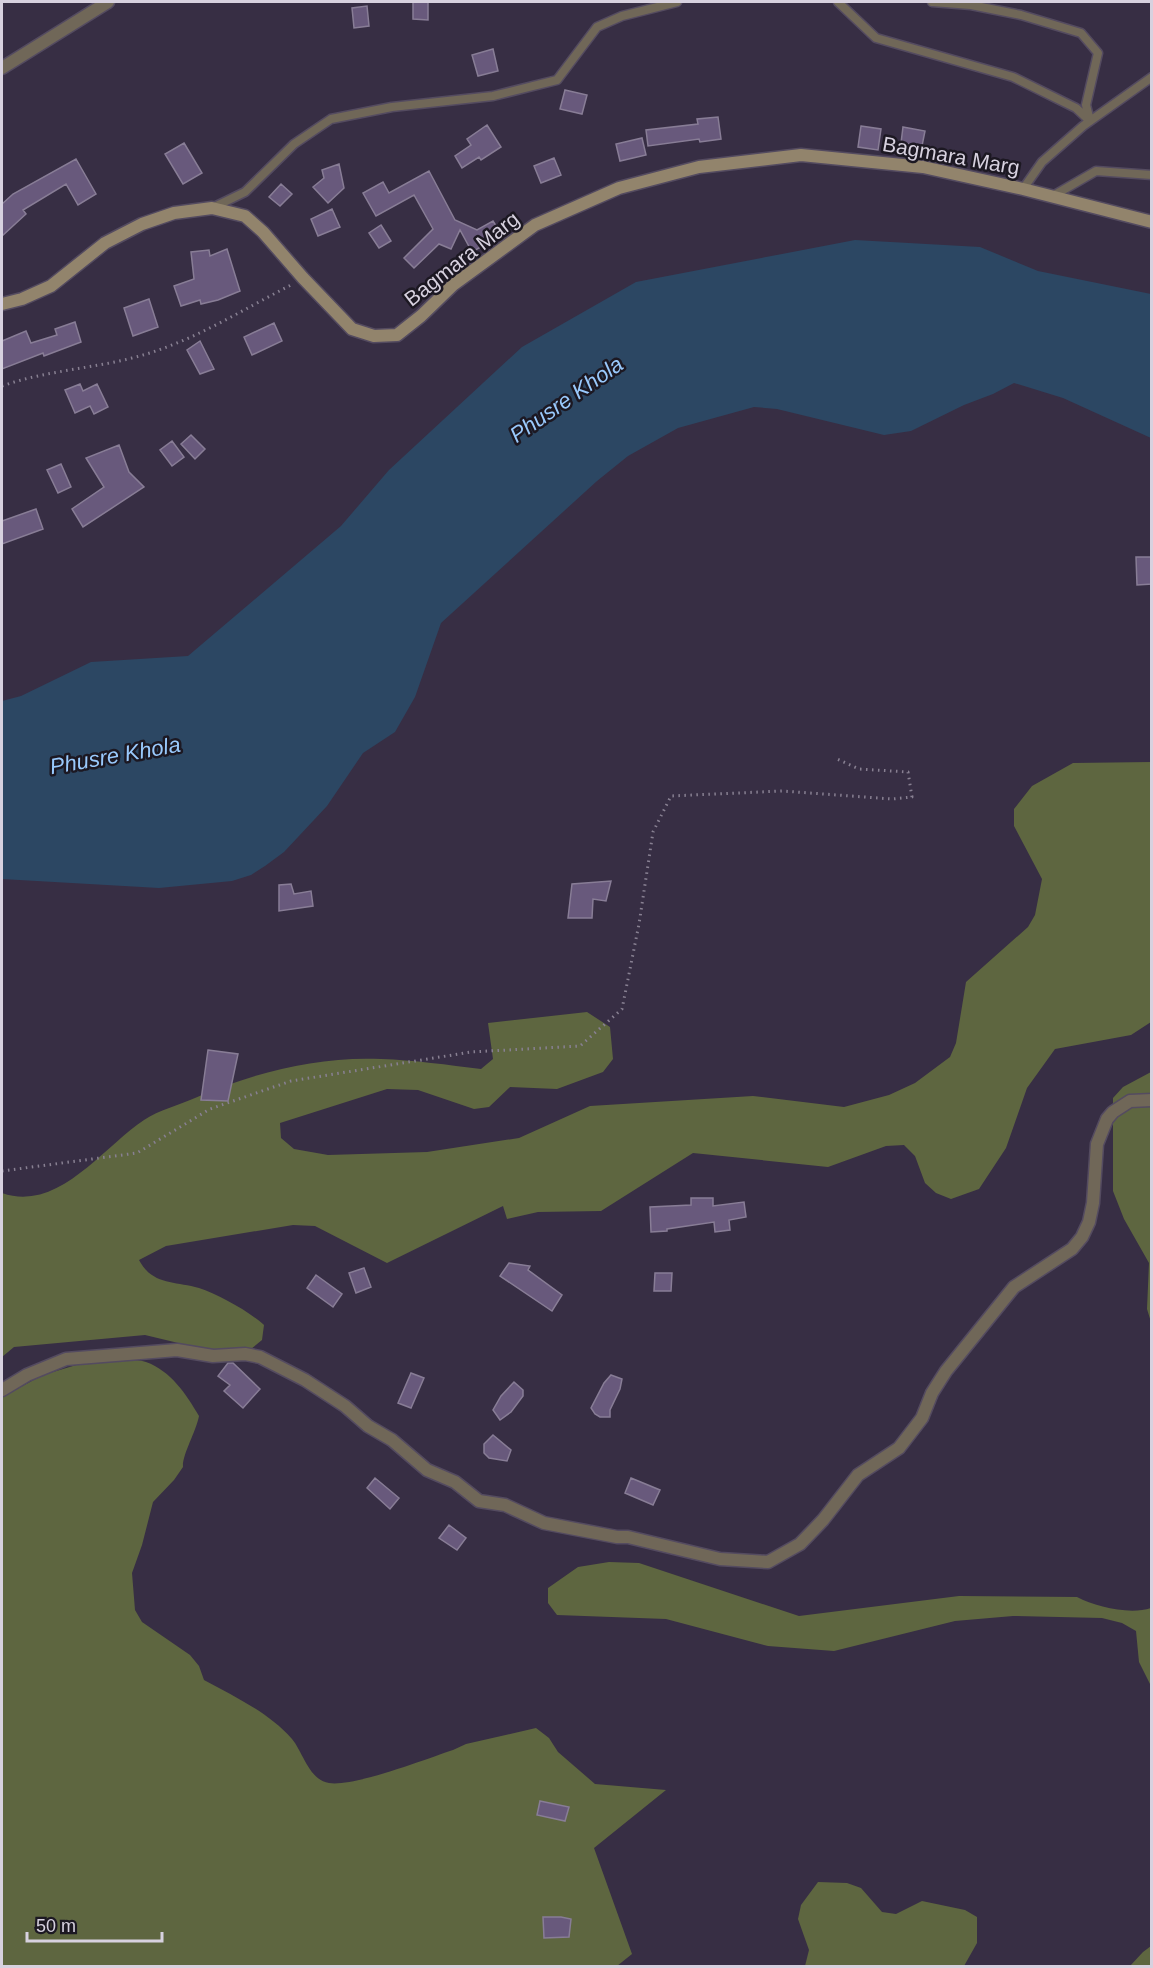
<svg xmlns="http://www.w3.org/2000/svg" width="1153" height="1968" font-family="Arial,sans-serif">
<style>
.forest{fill:#5e6640}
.water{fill:#2c4763}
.building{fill:#68597c;stroke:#887d96;stroke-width:1.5}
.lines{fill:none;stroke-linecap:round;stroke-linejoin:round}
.lane-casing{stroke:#544b60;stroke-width:11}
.street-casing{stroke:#544b60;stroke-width:15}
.secondary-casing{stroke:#544b60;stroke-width:15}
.path{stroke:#888092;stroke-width:3;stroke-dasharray:1.5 4.5;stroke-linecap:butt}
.lane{stroke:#706758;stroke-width:8}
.street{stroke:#706758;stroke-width:12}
.secondary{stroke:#92846c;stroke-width:12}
.labels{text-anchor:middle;stroke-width:5;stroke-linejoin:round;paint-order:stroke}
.street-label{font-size:21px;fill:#d7d1df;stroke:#1c1822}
.water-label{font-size:22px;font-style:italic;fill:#99c9fc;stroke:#1c1822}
</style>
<rect width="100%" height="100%" fill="#372e44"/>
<path class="forest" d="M1151 762V1022L1131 1035 1055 1049 1027 1088 1006 1148 979 1189 951 1199 936 1193 925 1183 915 1156 904 1145 886 1146 828 1167 693 1153 601 1211 538 1212 507 1219 503 1206 387 1263 315 1226 293 1225 166 1246 139 1260C152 1285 174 1281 199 1288 218 1294 250 1312 264 1325L262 1340 251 1349 220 1353 145 1335 14 1347 2 1357V1193C58 1213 103 1147 144 1120 159 1110 179 1105 195 1098 252 1073 318 1056 381 1059 414 1060 448 1065 481 1069L493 1059 488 1023 587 1012 610 1027 613 1059 603 1072 557 1089 510 1087 489 1107 474 1109 418 1090 387 1089 280 1123 281 1138 294 1149 328 1155 427 1152 519 1138 590 1106 753 1096 844 1107 889 1095 915 1083 950 1057 956 1043 966 982 1028 927 1035 915 1042 879 1014 826V809L1032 786 1073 763Z
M1151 1072V1322L1147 1309 1149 1263 1124 1219 1113 1191V1098L1123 1087Z
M127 1359C133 1360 140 1360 146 1362 171 1371 186 1394 199 1416 196 1432 182 1455 183 1467L174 1480 153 1502 142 1545 132 1573 135 1610 142 1622 190 1655 199 1666 204 1680C235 1697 268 1712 292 1739 303 1752 309 1780 329 1783 354 1787 426 1759 453 1750L466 1744 536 1728 549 1738 558 1752 595 1784 666 1790 594 1848 632 1954 617 1966H2V1397L43 1375 93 1360Z
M609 1562 639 1563 799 1616 959 1596 1077 1597C1096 1607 1130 1615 1151 1608V1686L1139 1662 1136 1631 1122 1623 1102 1618 1013 1616 955 1621 834 1651 768 1646 666 1619 557 1615 548 1603V1588L578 1567Z
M818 1882 847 1883 861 1888 882 1912 896 1914 922 1901 965 1910 977 1917V1943L964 1966H805L809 1950 798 1919 801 1905Z
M1151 1946V1966H1130L1143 1952Z"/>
<path class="water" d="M855 240 980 247 1038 271 1151 294V438L1063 398 1014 383 993 394 964 405 911 431 884 435 777 409 754 407 678 428 628 456 597 481 441 623 415 697 395 732 363 753 327 806 284 852 265 866 251 875 232 881 159 888 2 879V701L21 696 91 662 188 656 341 526 389 470 522 347 636 282Z"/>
<path class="building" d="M413 2H428V20L413 19Z
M367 6 369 26 354 28 352 8Z
M493 49 498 71 478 76 472 55Z
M565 90 587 95 582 114 560 109Z
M718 117 721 139 700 142 699 139 648 146 646 130 698 124 697 119Z
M487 125 501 147 481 160 479 157 462 168 455 156 471 145 467 139Z
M861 126 881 129 878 150 858 147Z
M903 127 925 131 922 146 901 143Z
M642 138 646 155 620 161 616 144Z
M184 143 202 173 183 184 165 154Z
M554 158 561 175 541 183 534 166Z
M76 159 96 194 78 205 66 184 23 210 26 214 2 236V204L13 194Z
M339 164 344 188 328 203 313 187 324 178 322 170Z
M429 171 455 220 477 230 493 221 502 235 472 252 460 230 451 249 439 244 414 268 404 258 433 229 414 195 376 216 363 193 383 182 389 193Z
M281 184 292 194 280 206 269 197Z
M332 209 340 227 318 236 311 219Z
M381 225 391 241 379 248 369 233Z
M227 249 240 291 218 300 201 304 200 300 181 306 174 286 194 279 191 252 209 250 210 256Z
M149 299 158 327 133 336 124 308Z
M75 322 81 342 44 356 43 353 2 369V341L26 331 31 343 57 335 55 329Z
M274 323 282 341 252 355 244 337Z
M200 341 214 369 200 374 187 350Z
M80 384 83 391 97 384 108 407 94 414 90 406 75 413 65 390Z
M191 435 205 449 195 459 181 444Z
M172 441 184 457 172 466 160 450Z
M119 445 129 472 144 487 83 527 72 509 104 487 86 458Z
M61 464 71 487 58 493 47 470Z
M36 509 43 529 2 544V521Z
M1136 557H1152V584L1137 585Z
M611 881 606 901 593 899 592 918H568L572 884Z
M291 884 294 894 311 891 313 906 279 911V885Z
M208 1050 238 1054 228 1101 201 1100Z
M691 1198H713V1206L744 1202 746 1217 729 1220 730 1230 715 1232 714 1222 667 1229V1231L651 1232 650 1207 691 1205Z
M509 1263 530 1266 528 1270 562 1295 552 1311 500 1276Z
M364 1268 371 1287 356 1293 349 1273Z
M655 1273H672L671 1291H654Z
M316 1275 342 1294 333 1307 307 1288Z
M228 1363H233L260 1389 243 1408 224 1391 230 1385 218 1376Z
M411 1373 424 1378 411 1408 398 1403Z
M611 1375 622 1379 620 1389 610 1410V1417H600L595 1414 591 1408 604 1383Z
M514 1382 523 1390V1396L511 1412 500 1420 493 1410 501 1396Z
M493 1435 511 1450 507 1461 489 1458 484 1453V1444Z
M375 1478 399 1498 390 1509 367 1488Z
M631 1478 660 1490 653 1505 625 1493Z
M449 1525 466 1538 457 1550 439 1538Z
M540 1801 569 1807 565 1821 537 1815Z
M543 1917H561L571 1919 569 1937 544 1938Z"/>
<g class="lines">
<g class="lane-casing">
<path id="lane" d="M838 2 876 38 1013 77 1076 108 1090 121 1086 105 1098 53 1081 33 1021 15 971 5 932 2
M1023 189 1042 162 1083 126 1152 77
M1051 197 1096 171 1152 175
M212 208 245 192 294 144 331 119 392 107 493 96 557 80 597 27 622 16 677 2"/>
</g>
<g class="street-casing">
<path id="street" d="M2 68 108 2
M2 1390 27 1375 66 1359 177 1350 213 1356 245 1354 260 1357 305 1380 345 1406 368 1426 392 1440 427 1470 455 1482 479 1501 505 1505 544 1523 617 1537H628L720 1559 768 1562 800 1544 823 1520 858 1475 899 1448 922 1418 932 1393 946 1371 1014 1287 1072 1249 1082 1237 1089 1222 1093 1203 1097 1144 1107 1119 1113 1112 1130 1101 1152 1100"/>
</g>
<g class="secondary-casing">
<path id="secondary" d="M2 304 22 299 51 286 105 243 142 224 174 213 212 208 245 216 263 232 303 278 352 329 374 336 397 335 421 316 453 285 535 225 619 188 699 167 801 155 923 167 1023 189 1152 222"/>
</g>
<path class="path" d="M2 386C44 371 89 369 132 358 189 344 240 311 291 285
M2 1171 137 1153 210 1109 291 1081 471 1052 580 1046 622 1009 639 924 653 832 671 796 782 791 892 799 912 797 908 772 859 769 837 759"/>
<use href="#lane" class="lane"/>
<use href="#street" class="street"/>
<use href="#secondary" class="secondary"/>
</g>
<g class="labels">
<g class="street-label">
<text transform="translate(951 156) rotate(10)" y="7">Bagmara Marg</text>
<text transform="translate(462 259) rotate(-38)" y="7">Bagmara Marg</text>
</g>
<g class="water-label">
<text transform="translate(566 399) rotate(-35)" y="8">Phusre Khola</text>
<text transform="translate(115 755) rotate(-10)" y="8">Phusre Khola</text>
</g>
</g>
<rect width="1153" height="1968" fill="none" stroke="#d7d1df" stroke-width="6"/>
<path d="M27 1932v9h135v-9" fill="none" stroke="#d7d1df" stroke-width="3"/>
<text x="36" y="1932" font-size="18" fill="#d7d1df" stroke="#1c1822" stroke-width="4.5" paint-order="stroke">50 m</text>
</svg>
